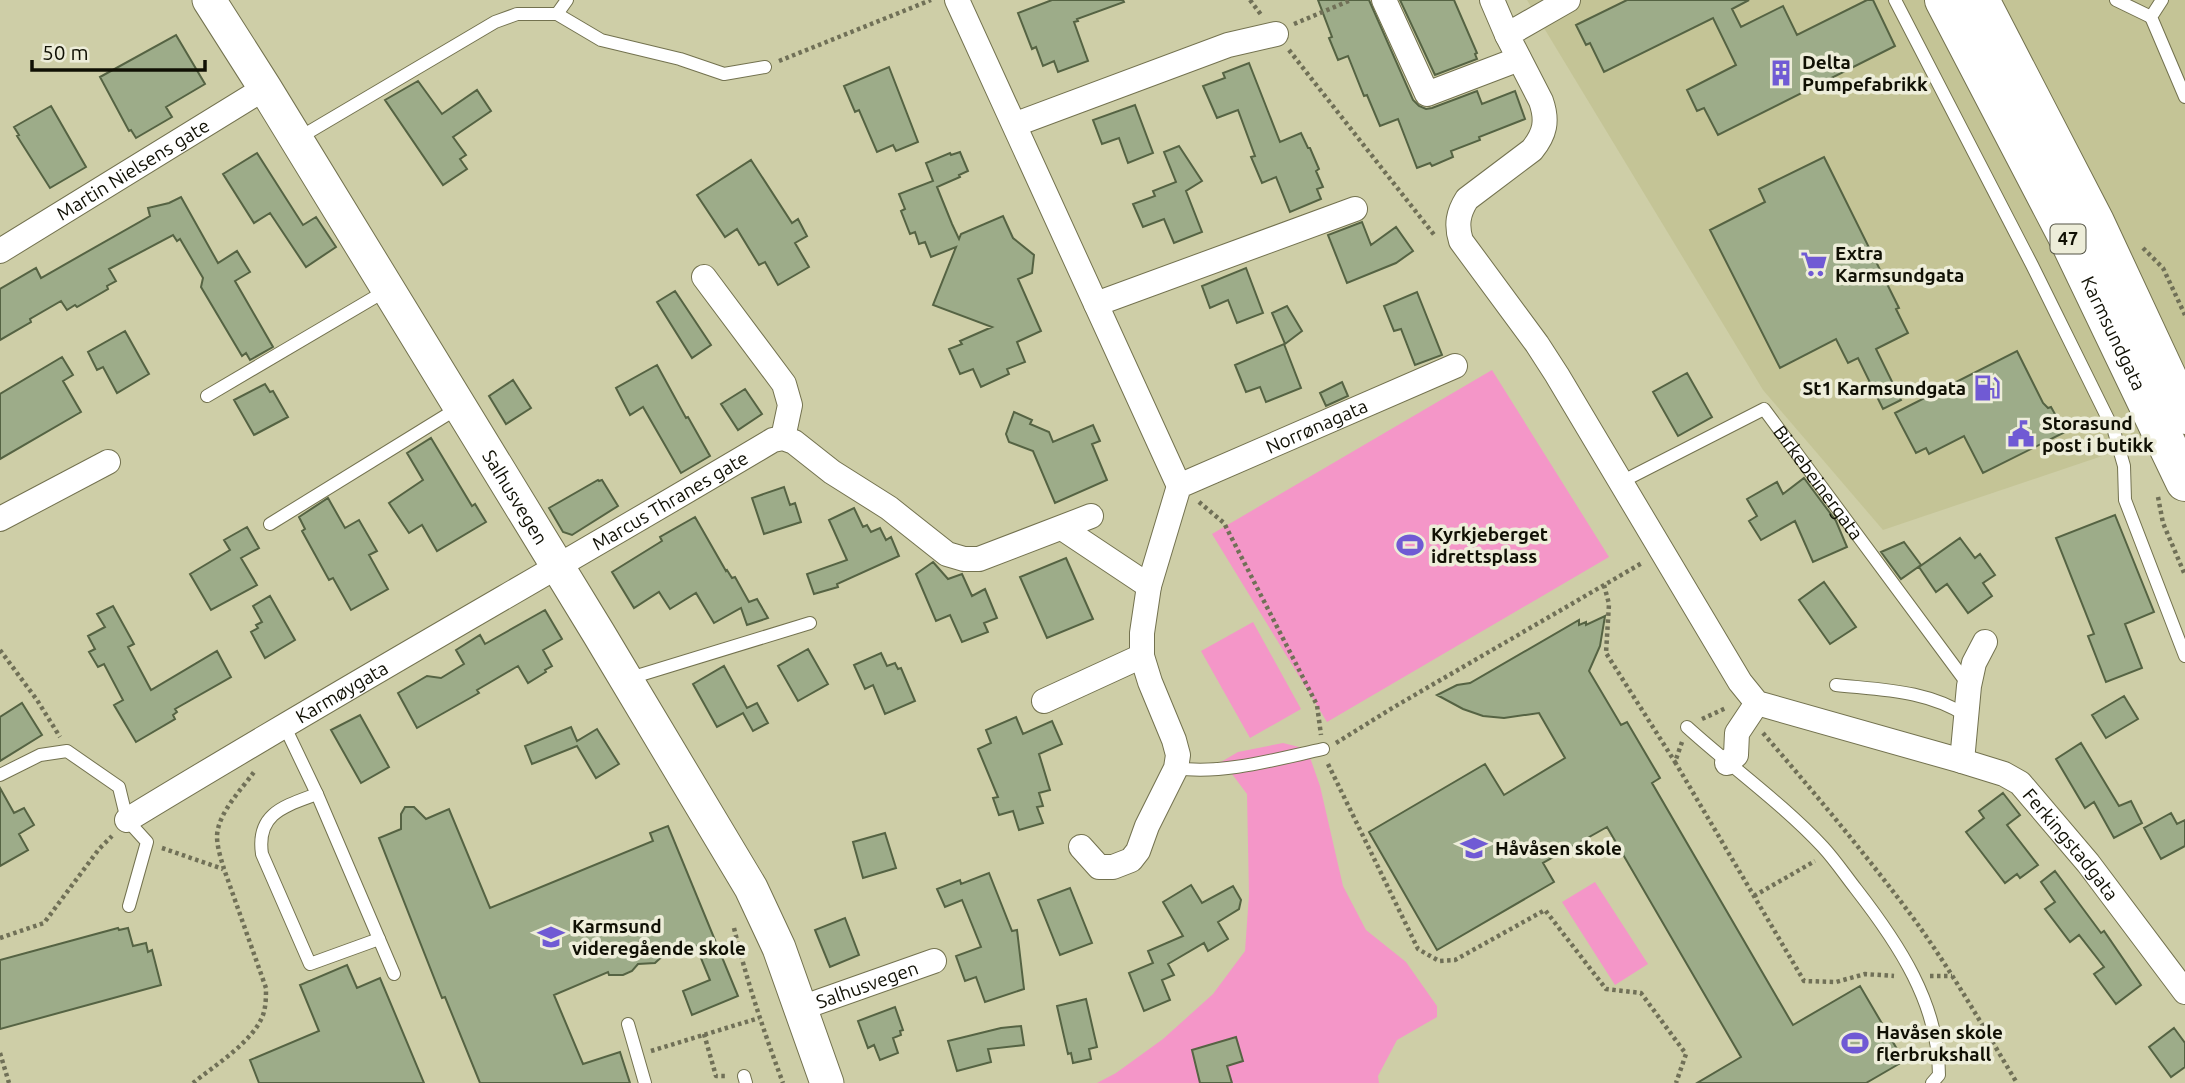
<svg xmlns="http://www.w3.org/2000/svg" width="2185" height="1083" font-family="Ubuntu,sans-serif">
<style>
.built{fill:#c4c496}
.green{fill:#f496c8}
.building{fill:#9dac89;stroke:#556343;stroke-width:2}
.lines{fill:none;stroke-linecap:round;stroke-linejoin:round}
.service-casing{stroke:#73724f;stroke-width:14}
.minor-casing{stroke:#73724f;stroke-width:26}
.secondary-casing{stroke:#73724f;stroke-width:35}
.primary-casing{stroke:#73724f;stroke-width:40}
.path{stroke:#707057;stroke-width:4.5;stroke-dasharray:3.5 3.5;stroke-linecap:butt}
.service{stroke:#fff;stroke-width:12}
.minor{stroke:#fff;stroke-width:24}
.secondary{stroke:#fff;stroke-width:33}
.primary{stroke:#fff;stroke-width:38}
.labels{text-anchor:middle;stroke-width:7;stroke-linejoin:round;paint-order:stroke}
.shield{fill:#ededd9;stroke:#525244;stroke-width:2}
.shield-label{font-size:18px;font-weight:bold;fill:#101004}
.poi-label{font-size:19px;font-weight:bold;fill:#101004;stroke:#ededd9;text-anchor:start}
.street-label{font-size:19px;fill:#101004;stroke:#ededd9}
</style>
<rect width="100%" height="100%" fill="#cecea7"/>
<path class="built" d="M1527 0H2185V428L1883 530 1763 390Z"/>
<path class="green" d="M1492 370 1609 557 1327 722 1212 534Z
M1253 622 1301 709 1250 738 1201 651Z
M1283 743 1307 749 1320 786 1343 886 1366 930 1406 962 1437 1006V1017L1397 1040 1378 1076 1379 1083H1097L1116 1073 1163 1039 1213 994 1245 951 1249 895 1247 794 1232 774 1204 772 1238 752Z
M1595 882 1648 964 1615 985 1562 902Z"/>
<path class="building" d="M1052 0H1123L1124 2 1077 19 1078 21 1074 22 1088 61 1058 72 1054 61 1043 66 1036 47 1032 49 1018 13Z
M1318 0H1369L1413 100 1419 106 1426 109 1432 108 1477 91 1482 104 1515 91 1525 119 1479 137 1480 140 1451 151 1453 157 1432 166 1430 163 1417 168 1398 119 1380 126 1367 95 1364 96 1348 56 1338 60 1329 38 1332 37Z
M1400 0H1454L1477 53 1475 54 1477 59 1435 75Z
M1627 0H1749L1732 9 1741 27 1783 6 1797 35 1867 0H1873L1895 46 1718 135 1704 108 1697 111 1687 90 1736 65 1713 18 1604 72 1590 43 1586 45 1576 25Z
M176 35 205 84 166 107 172 117 136 138 131 130 129 131 100 77Z
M1249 63 1280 142 1301 133 1308 148H1310L1319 169 1316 171 1323 187 1317 189 1321 199 1290 212 1276 177 1262 183 1251 157 1255 156 1238 110 1217 118 1203 86 1225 78 1223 73Z
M889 67 918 142 896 151 893 145 877 152 859 110 855 112 844 86Z
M418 81 442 114 477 90 491 111 453 137 466 155 460 159 467 169 443 185 385 100Z
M1135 105 1153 153 1128 163 1119 138 1102 144 1093 120Z
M51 106 86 167 50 188 17 136 19 135 14 127Z
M1179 146 1202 181 1186 191 1202 232 1174 243 1164 219 1143 227 1133 204 1155 196 1153 191 1176 182 1164 152Z
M960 152 968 171 959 175 960 177 937 187 952 224 959 239 961 234 1003 216 1013 238 1034 255 1032 273 1018 279 1041 331 1017 342 1025 362 1007 369 1009 374 981 387 973 369 960 374 949 349 962 344 960 341 992 327 933 305 956 247 931 257 925 242 919 244 915 232 910 234 901 211 905 209 899 194 933 181 926 163 950 153 951 155Z
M257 153 303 225 316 217 336 247 306 267 270 213 254 223 223 174Z
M1824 157 1899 308 1896 309 1908 333 1876 349 1901 400 1883 409 1858 358 1848 363 1836 339 1780 368 1710 230 1765 202 1759 189Z
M751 160 792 223 798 219 807 236 795 243 809 267 778 285 765 262 759 265 737 229 725 237 697 195Z
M181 197 218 263 237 251 250 272 235 281 273 347 250 360 246 353 242 356 201 287 203 278 180 239 177 241 173 235 109 269 116 281 107 286 108 289 77 307 75 305 67 310 61 301 30 319 31 322 0 340V289L36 268 41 278 150 216 148 208 169 203Z
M1362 222 1371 245 1396 227 1413 251 1396 263 1347 283 1328 235Z
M1246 268 1263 313 1237 323 1228 300 1210 308 1202 286Z
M675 291 711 345 692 358 657 302Z
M1417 292 1442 355 1415 365 1401 329 1394 331 1384 306Z
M1287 306 1302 331 1285 344 1272 313Z
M125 331 149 374 117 393 103 367 97 370 88 352Z
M1284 344 1301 388 1266 402 1260 387 1246 392 1235 365Z
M2017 351 2043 403 2048 408 2051 407 2065 432 1983 473 1964 436 1929 454 1926 448 1916 453 1895 413Z
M62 357 73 375 63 381 81 412 0 459V394Z
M657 365 686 418 688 417 710 456 681 473 643 407 630 415 616 388Z
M1687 373 1712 417 1678 436 1653 392Z
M513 380 531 408 506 424 489 396Z
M1342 382 1348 396 1326 406 1320 393Z
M265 384 270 392 273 391 288 417 254 435 234 400Z
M745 389 762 414 738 430 721 404Z
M1014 412 1032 420 1030 424 1049 432 1053 442 1093 425 1100 441 1092 444 1107 480 1055 503 1033 451 1009 442 1006 434Z
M431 438 472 506 475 504 486 522 437 551 422 525 409 533 389 503 423 480 407 453Z
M1804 478 1836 521 1847 547 1813 562 1795 521 1761 540 1749 521 1757 516 1747 499 1777 482 1783 494Z
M598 480 599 481 602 480 618 506 572 535 563 532 549 508Z
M784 487 790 505 795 503 801 522 764 534 752 498Z
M328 498 345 528 359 520 377 551 369 555 388 589 351 610 333 578 329 580 302 531 305 529 299 517Z
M854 508 863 527 867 525 871 532 880 528 886 540 891 537 899 556 837 584 838 587 814 594 807 574 847 560 829 520Z
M2115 515 2154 612 2125 624 2142 668 2106 682 2088 636 2094 634 2056 538Z
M695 517 726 571 727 570 732 578 735 577 749 602 757 599 768 618 747 625 741 608 714 623 696 593 670 609 659 592 634 608 612 572 662 541 660 537Z
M247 527 259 548 241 558 257 585 211 610 190 574 230 550 224 540Z
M1960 538 1975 558 1980 554 1995 575 1983 583 1992 596 1968 613 1947 584 1936 592 1919 567Z
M1904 542 1921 565 1901 579 1881 552Z
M1066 558 1093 619 1047 638 1020 577Z
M933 562 948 579 962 574 972 596 985 589 997 618 984 623 988 632 962 642 950 615 936 621 916 574Z
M1824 582 1856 627 1830 644 1799 600Z
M270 596 295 640 265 658 251 632 258 628 256 625 262 622 253 606Z
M113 606 134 644 128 647 151 690 217 651 231 677 175 709 177 712 173 715 175 719 136 742 114 705 123 700 104 664 98 667 89 652 95 649 88 636 105 627 97 614Z
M545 610 562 639 543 650 552 666 545 670 546 672 528 683 518 666 477 690 479 693 417 728 398 693 427 676 441 678 464 664 456 650 480 635 485 644Z
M1605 616 1600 646 1589 671 1621 725 1627 722 1660 778 1652 783 1793 1025 1860 986 1904 1061 1866 1083H1697L1741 1057 1607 827 1543 863 1554 882 1437 950 1369 832 1485 764 1504 795 1565 758 1539 713 1504 718 1483 716 1463 709 1437 695 1457 685 1470 683 1579 620V625L1586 622V625Z
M808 649 828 684 798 701 778 666Z
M881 653 887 666 895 663 898 669 901 668 915 701 885 714 873 685 865 689 854 665Z
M724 666 747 708 757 703 768 723 753 731 743 713 717 727 693 684Z
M2124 696 2138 719 2106 738 2092 715Z
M22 703 42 735 0 761V717Z
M360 715 389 767 361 783 331 730Z
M1016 717 1023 734 1052 721 1062 744 1039 754 1050 790 1039 793 1043 806 1037 807 1043 823 1019 830 1013 811 999 815 993 798 998 797 978 749 991 743 986 730Z
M571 727 577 741 597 729 619 764 596 778 577 746 532 764 525 746Z
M2081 743 2119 806 2131 801 2142 823 2114 838 2094 802 2085 808 2056 759Z
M0 788 14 813 24 808 34 825 19 834 28 850 0 866Z
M2003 793 2020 815 2007 825 2038 865 2020 878 2017 874 2005 883 1966 832 1984 818 1979 811Z
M405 807H414L426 819 449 809 490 908 653 841 650 833 668 826 738 996 692 1015 683 991 710 980 696 946 679 952H667L655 963 638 964 632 971 623 975H609L608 972 554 995 583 1064 620 1052 630 1083H480L445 997 442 998 379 838 401 829V814Z
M2171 813 2177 824 2185 820V846L2161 859 2144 828Z
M885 833 896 868 863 878 853 842Z
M2055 871 2101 933 2104 931 2141 985 2116 1004 2094 974 2104 967 2079 935 2070 942 2045 909 2055 902 2041 882Z
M989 873 1012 931 1017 930 1024 989 985 1002 976 977 965 981 956 956 981 947 962 900 945 907 937 889 960 880 961 884Z
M1191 885 1202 903 1233 886 1241 900 1239 909 1218 922 1228 939 1208 951 1204 943 1168 964 1174 975 1162 980 1170 1000 1144 1011 1129 973 1153 963 1148 951 1183 936 1163 902Z
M1070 888 1092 943 1060 955 1038 900Z
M845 918 859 955 830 967 815 930Z
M118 928 119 930 128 928 133 946 146 943 148 952 152 950 161 985 0 1029V960Z
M347 965 357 988 380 978 424 1083H259L250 1060 319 1031 300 985Z
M1086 999 1097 1047 1089 1049 1091 1059 1073 1063 1071 1053 1068 1054 1057 1006Z
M895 1007 903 1030 900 1031 901 1035 893 1038 898 1053 880 1060 874 1045 868 1048 858 1021Z
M1021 1026 1024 1045 988 1049 991 1062 957 1071 948 1041 1001 1028Z
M2174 1028 2185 1043V1067L2171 1077 2149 1047Z
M1236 1037 1243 1061 1227 1066 1232 1083H1200L1192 1050Z"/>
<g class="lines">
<g class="service-casing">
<g id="service">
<path d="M1895 0 2032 265 2114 431 2124 466 2125 500 2185 656"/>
<path d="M2116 0 2151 17"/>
<path d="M2162 0 2151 17 2185 97"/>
<path d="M557 14 567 0"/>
<path d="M297 139 495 22 517 14H557L601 40 680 59 724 74 765 67"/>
<path d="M207 396 387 290"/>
<path id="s1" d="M1621 482 1764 409 1969 686"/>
<path d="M270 524 458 408"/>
<path d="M627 679 810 623"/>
<path d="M1836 685C1882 690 1927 690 1967 716"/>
<path d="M284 725 317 794 394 974"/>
<path d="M1687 727C1731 767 1783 804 1823 847 1835 860 1845 875 1856 889 1898 943 1939 1004 1939 1075L1932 1083"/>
<path d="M1176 768C1222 775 1277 759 1323 749"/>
<path d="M0 775 40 755 67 751 119 787 127 820 147 842 129 906"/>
<path d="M317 794C285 806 256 813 262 854L310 964 379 939"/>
<path d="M628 1024 645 1083"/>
<path d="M744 1076 746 1083"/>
</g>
</g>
<g class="minor-casing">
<g id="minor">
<path d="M957 0 1179 486"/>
<path d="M1384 0 1427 94 1519 59"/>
<path d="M1492 0 1507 35"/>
<path id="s2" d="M1568 0 1507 35 1541 101C1548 121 1545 134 1532 150L1467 199C1458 213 1456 225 1461 241L1537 344 1557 375 1740 682 1757 703 1962 761 2004 774 2020 783 2088 863 2185 992"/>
<path d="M1016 124 1228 45 1276 34"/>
<path id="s3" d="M0 251 265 88"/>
<path d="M704 277 784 384 790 405 783 438"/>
<path d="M1096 304 1355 209"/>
<path d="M0 519 108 462"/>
<path id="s4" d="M1062 528 1149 586 1179 486 1455 366"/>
<path d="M1044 701 1142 656"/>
<path d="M1962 761 1969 686 1974 663 1985 642"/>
<path d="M1727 763 1736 755 1737 733 1757 703"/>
<path id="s5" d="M127 820C340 690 558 568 773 440L783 438 794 442 832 472 889 508 947 554 964 559H979L1091 516"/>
<path d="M1081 847 1099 867H1113L1131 860 1138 851 1147 826 1176 768 1178 755 1174 740 1150 682 1142 656V633L1149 586"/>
<path id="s6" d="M801 1008 934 961"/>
</g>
</g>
<g class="secondary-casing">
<g id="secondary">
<path id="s7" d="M209 0 265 88 599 634 751 888 779 948 827 1083"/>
</g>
</g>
<g class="primary-casing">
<g id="primary">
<path id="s8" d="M1944 0 2067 236 2185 482"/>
<path d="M1980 0 2095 222 2185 415"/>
</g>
</g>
<path class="path" d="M1250 0 1262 16
M1294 24 1351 0
M1289 50 1435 236
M779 61 931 0
M2143 248 2163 268 2185 315
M2158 497 2163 523 2185 575
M1199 502 1224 523 1317 705 1321 735
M1604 585 1609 604 1606 653 1675 762
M0 650 37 700 60 737
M1702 719 1726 708
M1763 733C1813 791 1862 850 1908 911 1949 966 1982 1025 2017 1083
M1682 742 1675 762 1804 981 1836 982 1865 974 1894 976
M1336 743 1394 707 1642 563
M1328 764 1418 949 1439 961 1455 960 1545 910 1606 989 1641 993 1686 1054 1676 1083
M162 848 223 869
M1754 896 1815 861
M734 928C747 982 764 1032 783 1083
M0 938 44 923 99 849 112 836
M1930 976H1952
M704 1034 716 1076H727
M651 1051 759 1018
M0 1053 9 1083
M193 1083C215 1065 253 1042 263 1015 266 1006 266 997 266 988L224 869C221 859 217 847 217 836 218 813 241 790 254 772"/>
<use href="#service" class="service"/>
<use href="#minor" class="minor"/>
<use href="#secondary" class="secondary"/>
<use href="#primary" class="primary"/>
</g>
<defs>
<g id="building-bare" transform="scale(2.1)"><path d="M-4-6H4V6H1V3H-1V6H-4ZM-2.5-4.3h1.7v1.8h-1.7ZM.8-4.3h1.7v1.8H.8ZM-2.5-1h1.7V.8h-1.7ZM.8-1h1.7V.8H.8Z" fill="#705ad4" stroke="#ededd9" stroke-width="2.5" paint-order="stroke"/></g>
<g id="supermarket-bare" transform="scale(2.1)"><path d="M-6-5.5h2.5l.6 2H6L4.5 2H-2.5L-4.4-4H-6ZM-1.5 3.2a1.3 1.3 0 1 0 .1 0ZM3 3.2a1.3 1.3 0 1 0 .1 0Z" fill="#705ad4" stroke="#ededd9" stroke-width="2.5" paint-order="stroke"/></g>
<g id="fuel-bare" transform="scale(2.1)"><path d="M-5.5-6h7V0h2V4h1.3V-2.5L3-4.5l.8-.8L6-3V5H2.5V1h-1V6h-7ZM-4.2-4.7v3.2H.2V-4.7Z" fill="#705ad4" stroke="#ededd9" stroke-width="2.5" paint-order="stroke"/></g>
<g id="civic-bare" transform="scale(2.1)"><path d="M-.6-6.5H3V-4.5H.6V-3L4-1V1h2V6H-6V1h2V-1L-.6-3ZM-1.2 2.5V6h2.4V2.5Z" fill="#705ad4" stroke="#ededd9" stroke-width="2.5" paint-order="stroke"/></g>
<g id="stadium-bare" transform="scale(2.1)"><path d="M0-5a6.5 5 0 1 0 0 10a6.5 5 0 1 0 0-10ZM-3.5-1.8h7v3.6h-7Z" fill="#705ad4" stroke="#ededd9" stroke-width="2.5" paint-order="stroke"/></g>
<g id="school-bare" transform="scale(2.1)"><path d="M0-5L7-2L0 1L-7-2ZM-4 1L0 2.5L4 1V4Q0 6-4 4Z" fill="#705ad4" stroke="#ededd9" stroke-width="2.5" paint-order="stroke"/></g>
</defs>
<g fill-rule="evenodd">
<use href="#building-bare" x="1781" y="73"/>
<use href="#supermarket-bare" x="1814" y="264"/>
<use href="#fuel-bare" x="1987" y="388"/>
<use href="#civic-bare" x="2021" y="434"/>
<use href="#stadium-bare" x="1410" y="545"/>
<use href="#school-bare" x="1474" y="848"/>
<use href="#school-bare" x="551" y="937"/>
<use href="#stadium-bare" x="1855" y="1043"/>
</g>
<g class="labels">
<rect class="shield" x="2050.5" y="224.5" width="35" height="29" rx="5"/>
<g class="shield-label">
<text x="2068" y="245">47</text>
</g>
<g class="poi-label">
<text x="1802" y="69">Delta<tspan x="1802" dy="22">Pumpefabrikk</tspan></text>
<text x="1835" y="260">Extra<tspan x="1835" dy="22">Karmsundgata</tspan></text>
<text x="1966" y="395" text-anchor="end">St1 Karmsundgata</text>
<text x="2042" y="430">Storasund<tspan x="2042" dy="22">post i butikk</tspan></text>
<text x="1431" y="541">Kyrkjeberget<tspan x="1431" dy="22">idrettsplass</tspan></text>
<text x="1495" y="855">Håvåsen skole</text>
<text x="572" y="933">Karmsund<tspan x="572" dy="22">videregående skole</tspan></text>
<text x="1876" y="1039">Havåsen skole<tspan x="1876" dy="22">flerbrukshall</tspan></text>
</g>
<g class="street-label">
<text dy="7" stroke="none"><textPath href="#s3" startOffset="156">Martin Nielsens gate</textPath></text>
<text dy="7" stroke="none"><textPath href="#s8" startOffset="374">Karmsundgata</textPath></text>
<text dy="7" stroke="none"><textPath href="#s4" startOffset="359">Norrønagata</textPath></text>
<text dy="7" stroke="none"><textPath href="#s1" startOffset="252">Birkebeinergata</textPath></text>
<text dy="7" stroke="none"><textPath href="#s7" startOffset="584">Salhusvegen</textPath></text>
<text dy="7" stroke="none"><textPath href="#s5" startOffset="630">Marcus Thranes gate</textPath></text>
<text dy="7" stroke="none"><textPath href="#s5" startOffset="250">Karmøygata</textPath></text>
<text dy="7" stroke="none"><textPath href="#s2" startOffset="1227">Ferkingstadgata</textPath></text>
<text dy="7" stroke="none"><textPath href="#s6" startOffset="70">Salhusvegen</textPath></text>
</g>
</g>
<path d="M32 60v10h173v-10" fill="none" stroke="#101004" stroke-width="3.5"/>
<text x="42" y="60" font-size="21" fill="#101004" stroke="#ededd9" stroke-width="5" paint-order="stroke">50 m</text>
</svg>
